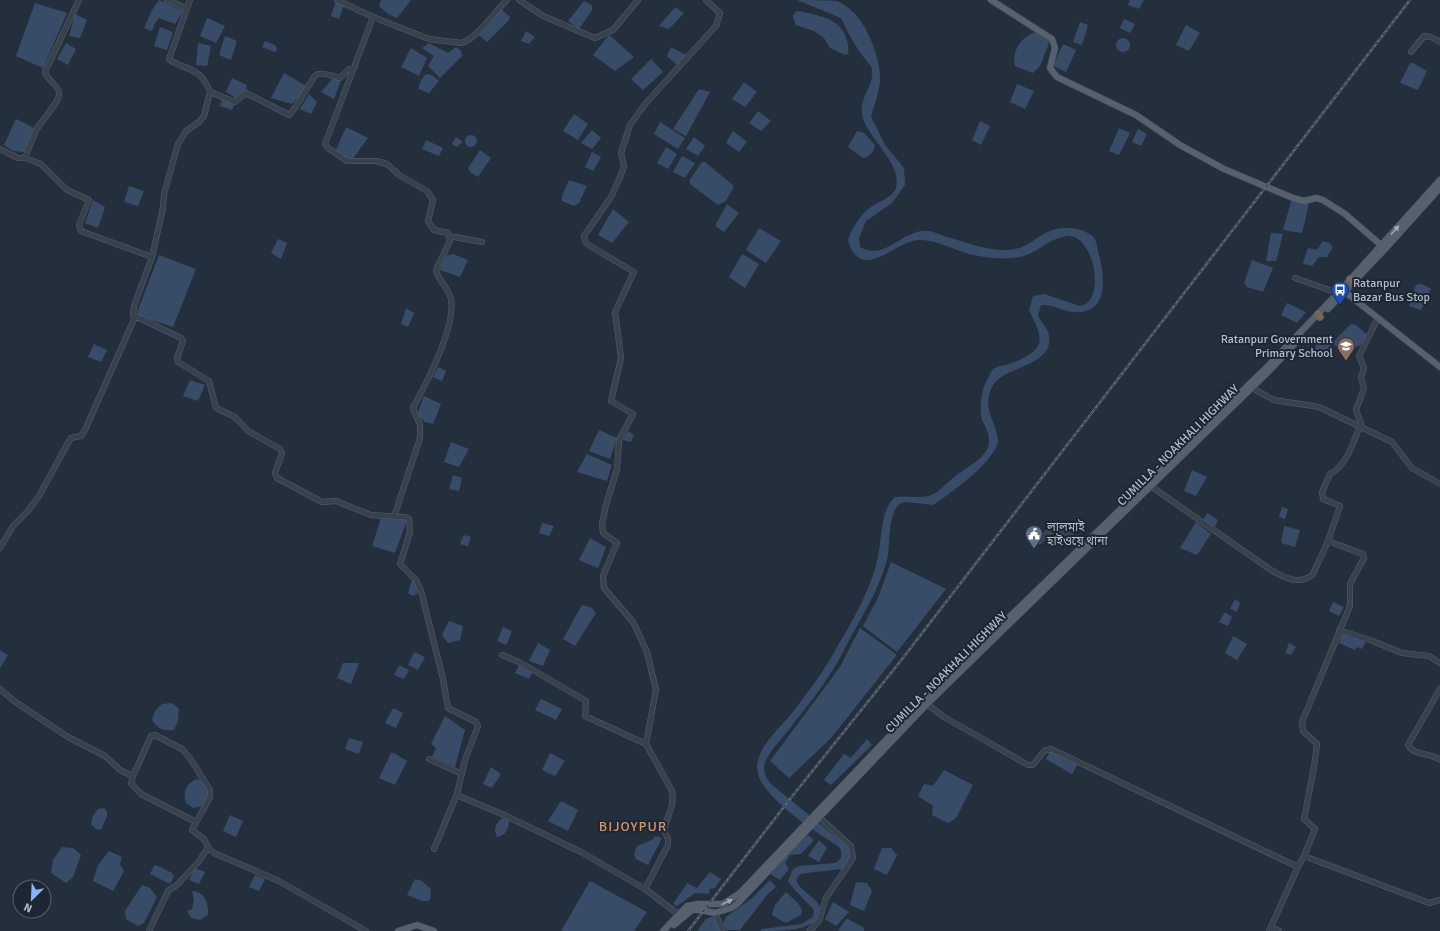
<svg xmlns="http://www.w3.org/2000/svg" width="1440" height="931" font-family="Signika,'Noto Sans Bengali',sans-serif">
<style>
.water{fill:#394c67}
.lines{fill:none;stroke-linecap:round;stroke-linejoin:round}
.minor-casing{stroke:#565f6c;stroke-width:6}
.major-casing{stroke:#414a57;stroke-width:7}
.highway-casing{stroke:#434c59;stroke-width:8}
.minor{stroke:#38414e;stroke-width:5}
.major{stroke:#56606e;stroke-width:6}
.highway{stroke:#746855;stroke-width:7}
.rail-casing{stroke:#5a6575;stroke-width:2.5}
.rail{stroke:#1d2633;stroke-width:1;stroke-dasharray:3;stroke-linecap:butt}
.oneway{fill:#a1aab7}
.labels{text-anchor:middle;stroke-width:4;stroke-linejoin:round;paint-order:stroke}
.poi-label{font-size:12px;fill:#b4bcc9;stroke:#1d2633;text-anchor:start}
.street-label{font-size:12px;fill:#b4bcc9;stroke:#1d2633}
.quarter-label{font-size:14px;letter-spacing:1px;fill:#d59563;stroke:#1d2633}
</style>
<rect width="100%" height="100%" fill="#242f3e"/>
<path class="water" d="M159 0 183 11 175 24 159 18 155 23 152 31 144 28 152 10Z
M381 0H411L397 18 388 14 379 6Z
M797 0C809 0 824 0 836 1 862 9 878 50 880 74 881 88 875 103 871 116L885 145 904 168 905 185 892 203 866 221 859 238 860 247C885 261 900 232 924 231 930 230 938 234 944 236 965 242 987 251 1009 250 1026 249 1036 237 1050 231 1061 226 1081 227 1091 235 1096 238 1097 245 1098 251 1105 276 1110 315 1073 312 1062 311 1053 304 1041 305L1038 316C1041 321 1046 327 1048 332 1058 366 1004 366 993 385 980 408 997 421 998 442 993 463 951 493 933 505L905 502C886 505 891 546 887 560 878 592 859 621 844 650 831 676 812 700 794 723 785 736 772 747 765 762 762 771 766 778 771 784L847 846 850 850 851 858 842 869 806 873C800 874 796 876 797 883 803 892 815 898 819 905 821 909 819 913 818 917 811 931 778 931 761 931V929L801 924 813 917 814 910 793 888 788 881 793 869 799 866 836 863 841 858V850L838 846C817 833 757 795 757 768 757 747 780 728 792 713 806 695 821 675 832 656 850 625 874 586 879 551 882 533 881 510 895 497 905 496 918 498 928 496 938 494 945 484 953 478 964 468 990 458 989 440 989 433 985 426 982 420 979 409 981 394 985 384 988 379 990 371 995 368 1000 365 1007 365 1012 363 1047 349 1044 340 1029 310L1033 296 1044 294 1080 306C1107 302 1094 233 1067 236 1049 238 1036 254 1020 257 1003 260 982 258 966 253 950 248 936 240 919 240 896 240 861 285 848 240 852 227 861 214 872 206 880 201 893 197 896 188 902 164 872 142 864 121 855 98 875 89 872 69 871 66 868 62 865 59 855 46 848 33 841 18Z
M1130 0H1144L1139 9 1128 5Z
M336 1 344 5 339 19 331 16Z
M584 1 592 5V10L579 29 568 21Z
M35 3 67 13 43 68 16 56Z
M675 7 684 13 669 29 659 26Z
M501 9 510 17 509 20 487 42 479 35Z
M799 11C819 16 842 18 847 41 848 45 849 49 848 54L845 55 830 48 824 38 814 31 796 25 793 17 795 12Z
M75 14 87 20 80 38 69 36Z
M207 18 225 26 216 43 200 36Z
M1124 19 1135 24 1130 33 1120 28Z
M1080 22 1088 25 1082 45 1073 42Z
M1186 25 1200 33 1189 51 1176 45Z
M160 27 173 32 167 50 154 46Z
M526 31 535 37 529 44 521 41Z
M1036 32 1048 40 1049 43 1040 66 1033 73 1015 66C1011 51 1022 36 1036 32Z
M609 35 634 57 615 71 593 55Z
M225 36 237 41 231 60 219 55Z
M1116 45a7 7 0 1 1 14 0a7 7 0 1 1-14 0Z
M265 41 275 45 277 49 275 52 262 47Z
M66 43 76 49 68 65 57 59Z
M198 43 211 46 207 66 196 65Z
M429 43 448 53 456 47 461 51 462 56 440 78 428 66 434 56 422 48Z
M1063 44 1076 50 1066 72 1053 66Z
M671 47 686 55 677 65 667 56Z
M411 48 427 58 419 76 401 67Z
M651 59 663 72 643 90 631 79Z
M1410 63H1413L1427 71 1418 90 1400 83Z
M284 73 308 87 292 104 271 98Z
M426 74 432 75 439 81 429 93 418 89 421 80Z
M334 77 341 80 334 99 321 92Z
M232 78 247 85 245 94 239 100 226 92Z
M744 82 757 92 745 107 732 99Z
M1017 84 1034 91 1025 109 1010 102Z
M699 89 710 92 686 136 673 129Z
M309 94 317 102 311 114 300 109Z
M222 98 235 103 232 110 220 106Z
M758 111 771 121 761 131 749 123Z
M574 114 588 124 578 140 563 131Z
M16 119 34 128 24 152 13 151 4 145Z
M980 121 990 126 981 145 972 140Z
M660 122 685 138 678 149 654 134Z
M346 127 368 138 352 160 335 152Z
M1119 128 1130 133 1119 155 1109 151Z
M1138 129 1147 134 1141 146 1132 142Z
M592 130 601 138 592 149 581 143Z
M733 131 747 142 739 152 726 143Z
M857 131 864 133 875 145C874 152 870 157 863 158L848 147Z
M465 141a6 6 0 1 1 12 0a6 6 0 1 1-12 0Z
M456 137 463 142 457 147 452 144Z
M694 137 705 146 698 156 686 149Z
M426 140 443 148 439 156 422 149Z
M666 147 677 154 668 169 657 163Z
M480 150 491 158 478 177 470 172 468 168Z
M592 152 601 157 593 171 585 167Z
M682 156 695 163 685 178 673 172Z
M702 162H705L734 186 726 201 718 205 690 184 689 181Z
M569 180 587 186 579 203 574 206 562 201V196Z
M129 186 144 191 138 206 124 202Z
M1292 199 1309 204 1302 233 1283 230Z
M93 200 105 207 98 228 85 223Z
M727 204 739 213 724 232 715 226Z
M613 209 629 222 612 243 598 235Z
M759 228 781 241 766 263 746 250Z
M1271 233 1283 234 1276 261H1266Z
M278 239 287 243 281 259 271 253Z
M1323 241 1329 243 1333 247 1327 257H1319L1312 266 1304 264 1303 262 1308 248 1317 250Z
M453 254 468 260 460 277 440 270 446 256Z
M742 254 759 264 745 288 729 277Z
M159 255 196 269 173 327 136 315Z
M1252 260 1273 268 1263 292 1247 287 1244 283Z
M1422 284 1431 289 1421 310 1409 306 1416 285Z
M1287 303 1306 312 1297 323 1281 315Z
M406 308 414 313 408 327 401 324Z
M1351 324 1356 325 1366 334C1366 346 1352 350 1342 350L1334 345V341Z
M1320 337 1331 345 1324 356 1314 350Z
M94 344 107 350 101 362 88 357Z
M438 367 446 371 442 381 433 377Z
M190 380 205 385 198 401 183 396Z
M424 396 441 404 433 424 425 422 417 415Z
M599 430 617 438 610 459 589 451Z
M628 431 634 435 631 442 623 440Z
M451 442 469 449 459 467 444 462Z
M587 454 612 465 607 481 577 472Z
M1192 470 1207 477 1196 496 1184 491Z
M453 475 462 478 459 491 449 489Z
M1282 507 1288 509 1285 519 1279 517Z
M1207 513 1218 520 1215 527 1203 520Z
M381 518 407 520 395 553 372 546Z
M1196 522 1211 534 1197 555 1180 548Z
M542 523 554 526 549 536 539 533Z
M1284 526 1300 530 1295 547 1281 543Z
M464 535 471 537 468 546 460 544Z
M590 538 606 547 598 568 579 560Z
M891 562 946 589 897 652 863 626 878 598Z
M417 577 420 582 417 594 413 596 408 593 412 580Z
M1235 599 1240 603 1237 612 1230 609Z
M1333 602 1344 607 1339 616 1329 611Z
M582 605 592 608 596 613 575 646 563 639Z
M1225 612 1232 617 1228 626 1219 622Z
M449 621 463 626 460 640 448 643 442 635Z
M503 627 512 631 506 645 497 641Z
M860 628 896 654V656L831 738 789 778 770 761 840 667Z
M1343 631 1366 642 1362 649 1357 647 1355 650 1339 643Z
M1233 636 1247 644 1237 660 1225 653Z
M538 643 550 650 543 666 529 661Z
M1289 643 1296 647 1291 655 1285 653Z
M0 650 8 655 0 668Z
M414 652 425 657 418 670 408 665Z
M343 663H359L351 684 337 678Z
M399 665 409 670 404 679 394 675Z
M519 665 533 671 529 679 515 673Z
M541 699 562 709 556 720 535 710Z
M172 703 179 709 178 721 174 730C163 731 158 729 152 720L155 711 162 704Z
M393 708 403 713 396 728 385 723Z
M445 716 465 730 455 767 432 757 436 748 431 744Z
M349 738 363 742 359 754 345 749Z
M867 739 872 745 831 785 824 780 844 754 851 758Z
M1051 750 1078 764 1072 774 1046 759Z
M391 753H394L407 761 395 785 379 778Z
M550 753 565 761 555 776 542 770Z
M491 767 501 774 492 788 483 784Z
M944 770 973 785 956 818 948 823 932 815 933 806 918 796 924 784 933 786Z
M197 779 205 782 209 789 207 797 202 806 193 808 186 803C183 792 185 784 197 779Z
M561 801 578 810 568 831 548 821Z
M104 808 107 811V816L101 830 96 829 91 824 93 816 98 809Z
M230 815 243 821 236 837 223 831Z
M502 818 509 821C508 830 506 835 497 837 493 828 496 824 502 818Z
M808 835 814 840 801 854 790 855 785 863 789 869 780 880 767 872Z
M655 836 662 838 648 865 636 859 634 854 637 846 652 840Z
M819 840 827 848 819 862 808 856Z
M62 847 73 848 81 855 73 877 66 883 51 873 53 860Z
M882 848H891L897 855 887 875 874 869Z
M109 851 122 857 120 864 124 871 113 891 93 881 98 865Z
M156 865 172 873 174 876 170 884 150 874 154 866Z
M195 868 205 872 199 884 189 880Z
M710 872 721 879 715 888 710 889 709 894 695 893 677 906 673 904 687 883 697 888Z
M255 875 265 879 259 891 249 887Z
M415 879 422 881 431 889 430 899 428 901H422L407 895Z
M770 880 776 887 767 895 740 930H727L723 924 726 917 752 898Z
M590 881 647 912 634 931H561Z
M856 882 867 883 872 891 864 911 850 905Z
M142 885 150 888 157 897 144 923 138 926 126 919 125 911Z
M192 891C205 891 209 905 208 915L200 920 191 918 187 911 192 909 194 900Z
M786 892 798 903 802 910 801 915 786 923 772 915 775 905Z
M833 902 849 912 836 926 825 919Z
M711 917H714L721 931H697L706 919Z
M846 919H848L864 928V931H838Z"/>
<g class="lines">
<g class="minor-casing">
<path id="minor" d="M167 0 186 8
M190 0 169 59 171 61C191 71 201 69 210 92L235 102 246 93 289 115C297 109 312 75 318 74 324 72 334 77 340 78L349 69 355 67
M337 0 373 17
M519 0 543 16 595 38 613 30 638 0
M1411 52 1424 36 1431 37 1440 42
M210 92 204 116 199 122 186 131 178 144 164 194 163 208 152 257 134 306 133 315 181 338 183 341 177 358 178 362 209 381 216 408 235 417 248 431 280 449 282 453 275 473 277 478 322 502 336 501 371 515 405 517 409 519 410 532 400 564 416 580 421 591 443 679 448 708 476 722 478 726 465 760 457 794 459 796 502 814 581 852 645 889 678 914
M0 149 18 158H25C29 148 32 138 37 129 42 120 61 101 59 92 57 84 47 80 45 72L79 0
M25 158 41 164 67 190 89 200 79 225 81 231 152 257
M449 236 482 242
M1295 278 1338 293
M1252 388 1274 400 1319 407 1392 442 1412 468 1440 484
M1152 487 1271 570C1285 578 1300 586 1313 574L1328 541
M394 517 420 438V425L413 408C426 384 456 326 451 299 449 288 438 281 436 270L450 241 448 233 434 230 428 221 433 200 427 191 399 175 387 164 376 161H347L328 148 325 144 373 17 429 39 461 43C477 39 494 12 507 0
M1039 541 1050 531 1059 529 1086 545
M0 548 13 526 27 512 39 496 69 441 71 438 81 436 85 430 135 317
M1339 630 1370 640 1402 653 1429 656 1440 663
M502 655 521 663 586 701 585 716 646 744
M0 689 14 701 68 737 105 756 120 770 133 776 151 736 155 735 182 749 190 758 210 790V797L192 830 204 839 209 849 214 853 279 881 366 931
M1440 689 1408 745C1416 757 1430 752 1440 760
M927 704 944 717 1028 765H1033L1044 751 1051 749 1298 867 1304 856 1429 903 1440 900
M429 759 462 774
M133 776 131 783 141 794 196 822
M434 849 457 794
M1304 856 1315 829 1304 819 1314 767 1317 744 1303 731 1302 722 1350 606V584L1364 558 1363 554 1328 541 1340 506 1323 499 1322 492 1330 474C1347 466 1354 440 1361 423L1356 410 1364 388 1361 377 1364 368 1359 356 1378 318
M645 889 668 845V839L664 830C667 815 675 807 672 791L646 744 656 690 647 652 633 622 604 588 603 576 617 543 603 533 602 524 606 505 617 469 619 440 633 414 611 401 621 358 615 312 634 272 590 246 585 242 584 236 611 197 621 175 624 166 621 153 630 125 646 103 716 26 720 13 706 0
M715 913 723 931
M1271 927 1279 931
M149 931 168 891 178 884 200 860 208 847
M809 931 819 921 826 898 853 858 851 846 820 818
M1269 931 1298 867"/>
</g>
<g class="major-casing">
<path id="major" d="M991 0 1052 39 1055 48 1050 68 1057 77 1136 115 1180 145 1224 169 1293 198 1304 201 1316 198 1323 200 1345 214 1381 245
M1345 292 1440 367
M1328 309 1387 247 1440 188
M674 925 692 910H701L715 913 731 908 737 904 927 704 1270 370 1301 337
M398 931 417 925 434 931
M663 931 687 906 698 904H723L740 893 924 700 1267 367 1338 293 1440 180"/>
</g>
<g class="highway-casing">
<path id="highway" d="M1350 279 1354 282
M1318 314 1320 317"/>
</g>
<use href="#minor" class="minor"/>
<use href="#major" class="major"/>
<use href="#highway" class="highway"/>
<g class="rail-casing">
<path id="rail" d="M688 931 790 799 899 663 1410 0"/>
</g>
<use href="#rail" class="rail"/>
</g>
<defs><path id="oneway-solid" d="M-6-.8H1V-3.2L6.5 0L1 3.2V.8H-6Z"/></defs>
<g class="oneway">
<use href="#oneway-solid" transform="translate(1395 230) rotate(-48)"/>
<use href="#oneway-solid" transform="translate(727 902) rotate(-26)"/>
</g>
<defs>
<g id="bus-pin" transform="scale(0.9)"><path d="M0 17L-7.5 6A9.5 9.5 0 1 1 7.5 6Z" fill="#1a4fb4" stroke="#1d2633"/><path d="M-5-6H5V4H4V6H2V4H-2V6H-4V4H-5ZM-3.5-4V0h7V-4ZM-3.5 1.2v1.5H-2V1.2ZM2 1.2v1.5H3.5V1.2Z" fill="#fff"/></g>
<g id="school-pin" transform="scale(0.9)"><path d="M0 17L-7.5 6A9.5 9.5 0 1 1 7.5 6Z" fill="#8d6e63" stroke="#1d2633"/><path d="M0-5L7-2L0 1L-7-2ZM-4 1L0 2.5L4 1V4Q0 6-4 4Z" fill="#fff"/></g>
<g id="civic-pin" transform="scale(0.9)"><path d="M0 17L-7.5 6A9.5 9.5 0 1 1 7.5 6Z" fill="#5c6f8a" stroke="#1d2633"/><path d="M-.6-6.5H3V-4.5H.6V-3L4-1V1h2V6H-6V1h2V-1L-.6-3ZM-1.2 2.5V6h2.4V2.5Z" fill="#fff"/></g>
</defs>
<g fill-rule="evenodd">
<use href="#bus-pin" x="1340" y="290"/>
<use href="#school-pin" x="1346" y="346"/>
<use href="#civic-pin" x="1034" y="534"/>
</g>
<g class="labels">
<g class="poi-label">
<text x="1353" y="287">Ratanpur<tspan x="1353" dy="14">Bazar Bus Stop</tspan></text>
<text x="1333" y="343" text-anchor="end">Ratanpur Government<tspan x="1333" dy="14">Primary School</tspan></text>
<text x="1047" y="531">লালমাই<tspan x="1047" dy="14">হাইওয়ে থানা</tspan></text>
</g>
<g class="street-label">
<text transform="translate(1178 445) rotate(-45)" y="4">CUMILLA - NOAKHALI HIGHWAY</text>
<text transform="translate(946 672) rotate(-45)" y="4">CUMILLA - NOAKHALI HIGHWAY</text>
</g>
<g class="quarter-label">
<text x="633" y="831">BIJOYPUR</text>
</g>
</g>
<g transform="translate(32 899) rotate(204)"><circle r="19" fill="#1d2633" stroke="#59626f"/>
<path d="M0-3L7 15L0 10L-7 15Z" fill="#8ab4f8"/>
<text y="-6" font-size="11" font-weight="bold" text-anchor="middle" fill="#b4bcc9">N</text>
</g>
</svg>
